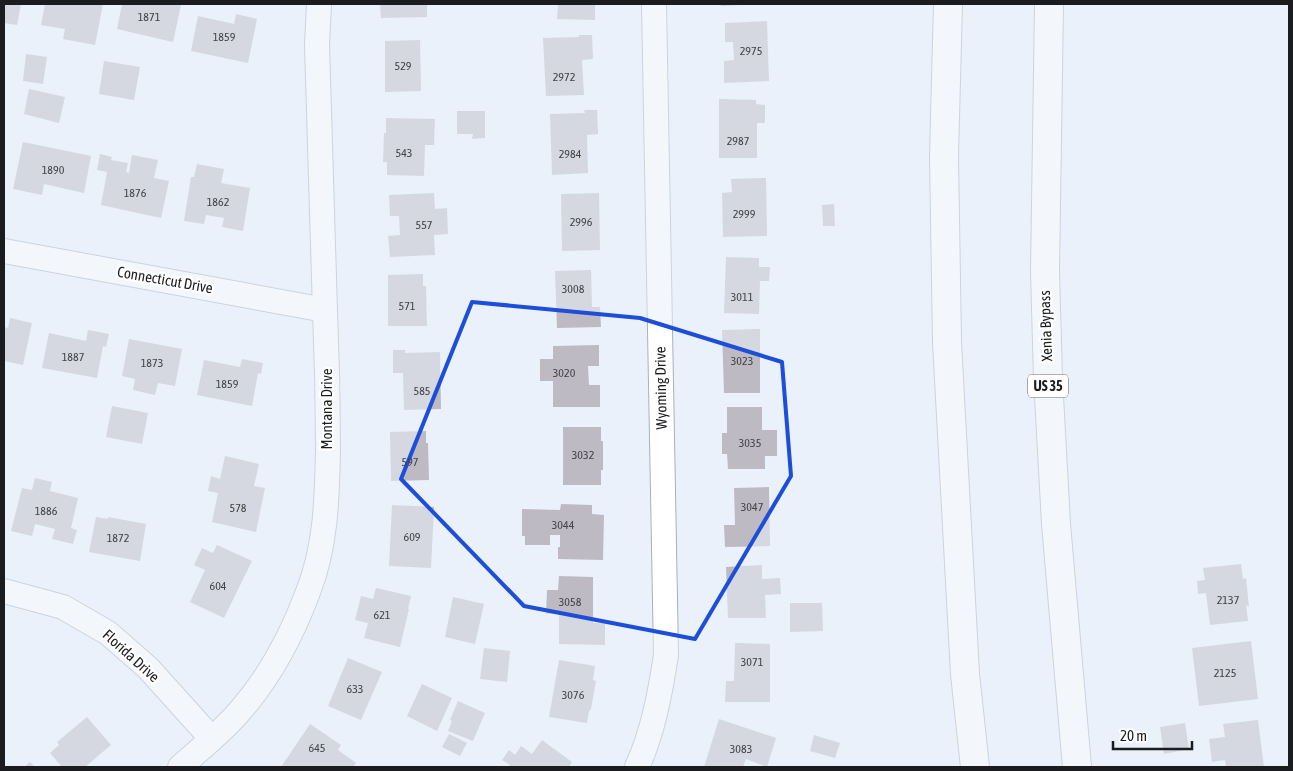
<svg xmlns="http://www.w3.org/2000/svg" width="1293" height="771" font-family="'Asap Condensed',sans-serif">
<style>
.building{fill:#bebac3}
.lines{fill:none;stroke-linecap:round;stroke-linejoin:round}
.street-casing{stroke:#aab0b9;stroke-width:26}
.highway-casing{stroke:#aab0b9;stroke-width:30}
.street{stroke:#fff;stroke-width:24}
.highway{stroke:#fff;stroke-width:28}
.marked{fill:none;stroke:#1d4ed8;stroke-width:4;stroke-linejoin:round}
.labels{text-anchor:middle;stroke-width:4.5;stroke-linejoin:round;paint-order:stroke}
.number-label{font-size:12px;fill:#434448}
.shield{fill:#fff;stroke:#5f6062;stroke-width:1}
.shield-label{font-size:14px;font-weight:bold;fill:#1a1c1f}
.street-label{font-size:15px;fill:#1a1c1f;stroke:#fff}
</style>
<rect width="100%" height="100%" fill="#eaf1fa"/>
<path class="building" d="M4 4H21L17 25 4 23Z
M45 4H103L95 45 63 39 65 29 41 25Z
M122 4 181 5 173 42 117 29Z
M380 4H427V17L381 18Z
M558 4H595V20L557 19Z
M721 4H739V5L721 6Z
M236 14 257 19 248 63 191 51 198 16 234 24Z
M767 21 769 81 724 83V61L734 60 733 42H725V23Z
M579 35H592L593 59 582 60 584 95 546 96 543 38 579 37Z
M420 40 421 91 385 92V41Z
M26 54 47 57 43 84 23 81Z
M104 61 140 67 134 100 99 94Z
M29 89 65 97 59 123 24 114Z
M719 99 756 100V104L765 105V123H757V158H719Z
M584 110H597L598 134 587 135 588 173 552 175 550 114 585 113Z
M457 111H485V138L472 139 473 134H457Z
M386 118 435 119 434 145H425L424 176 387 175V162H383L384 133H386Z
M23 142 91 156 84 193 44 184 42 195 13 189Z
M100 154 112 157 111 160 128 163 126 172 129 173 132 155 158 160 154 178 169 181 161 218 101 205 107 172 97 170Z
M197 164 224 169 221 183 250 188 243 231 222 227 224 218 206 215 204 224 184 221 191 177H194Z
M766 178 767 236 723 237 722 193 732 192 731 179Z
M434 193 435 209 447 208 448 234 434 235 435 255 390 257 388 236 400 235 399 216H390L389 195Z
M599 193 600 250 562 251 561 194Z
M834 204 835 226H823L822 205Z
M726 257 759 258V267H770L769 281H760L759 314 724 313Z
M591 270 592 307H600L601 327 557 328 555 271Z
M423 274V286H426L427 326H388V275Z
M10 318 32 323 23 365 4 361V327L8 328Z
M760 329V393H724L722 330Z
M88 330 109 334 106 347 103 346 97 378 42 368 49 333 86 341Z
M129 339 182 349 175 386 158 383 155 395 133 390 135 379 122 376Z
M599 345V366H588L589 385H600V407H553V381H540V359H553V346Z
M393 350H405V353L440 352 441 409 404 410 403 373H393Z
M242 359 263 363 261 374 258 373 252 406 197 395 204 360 240 367Z
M112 406 148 413 142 444 106 437Z
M727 407H762V430H777V456H765V469H728L727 454H722V433H727Z
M563 427H601V441H603V470H601V485H563Z
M426 431V443H428L429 480 391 481 390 432Z
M225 456 259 464 254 486 265 488 256 532 212 522 218 493 208 491 211 476 220 479Z
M35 478 52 482 50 491 78 498 71 528 77 530 73 544 52 539 55 529 35 524 32 536 11 531 22 488 32 490Z
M769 487 770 546 725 547 724 525H735L734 488Z
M561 504 592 505V514L604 515 603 560 558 559V547H560V535H550V545H525V536H522V509L560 510Z
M392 505 434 507 431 568 389 566Z
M96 517 108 519V517L146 524 140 561 89 552Z
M217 545 252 561 224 618 190 602 205 570 194 565 202 548 213 553Z
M1241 564 1243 579 1246 578 1249 607 1246 605 1248 621 1210 625 1206 593 1198 594 1197 581 1205 580 1203 568Z
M762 565V579L780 578 781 594 765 595 766 618H728L726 567Z
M559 576 593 577V623H605V645L559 644V614H546L547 590H558Z
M376 588 411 596 408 609H409L400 647 364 638 368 623 355 620 361 596 373 599Z
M453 597 484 604 475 644 445 637Z
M790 603H822L823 631 790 632Z
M1251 641 1258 699 1199 706 1192 648Z
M735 643 770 644V702H725L726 681H734Z
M484 648 510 651 507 682 480 679Z
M348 658 382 672 361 720 328 706Z
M559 660 595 666 593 680 596 681 591 709 589 711 587 723 549 717Z
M422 684 452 698 437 731 407 716Z
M458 701 485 713 473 741 448 731 452 721 450 720Z
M87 717 111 745 85 767H62L50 753 59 745 57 742Z
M719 719 776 738 767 767 746 759 743 767H704Z
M1258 720 1264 767H1226L1225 760 1212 762 1209 739 1225 737 1223 724Z
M1185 723 1189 749 1164 754 1160 727Z
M310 724 341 745 338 750 356 763 353 767H281Z
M449 734 467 743 460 756 442 747Z
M814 735 840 743 835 758 810 751Z
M542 740 572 762 569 767H508L510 765 502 760 509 750 515 755 521 746 532 754Z
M30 762 35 767H24Z"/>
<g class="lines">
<g class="street-casing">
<path id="street" d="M4 251 325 310
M4 591 63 607 108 633 148 668 212 739
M180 767C200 749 222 732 239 712 270 677 292 635 308 592 326 547 327 498 328 451 328 404 327 358 325 311 322 223 320 134 317 45L319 4
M637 767C653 732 660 694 666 655L654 4"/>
</g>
<g class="highway-casing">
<path id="highway" d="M948 4 944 156 947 342 965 674 975 767
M1049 4 1045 272 1048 378 1056 524 1077 767"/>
</g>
<use href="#street" class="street"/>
<use href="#highway" class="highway"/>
</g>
<path d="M0 0H1293V771H0ZM472 302 640 318 782 362 791 476 695 639 524 606 401 479Z" fill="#eaf1fa" fill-opacity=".55" fill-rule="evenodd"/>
<path class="marked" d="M472 302 640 318 782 362 791 476 695 639 524 606 401 479Z"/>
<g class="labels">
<g class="number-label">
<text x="149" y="21">1871</text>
<text x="224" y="41">1859</text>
<text x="751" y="55">2975</text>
<text x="403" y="70">529</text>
<text x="564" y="81">2972</text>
<text x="738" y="145">2987</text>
<text x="404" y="157">543</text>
<text x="570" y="158">2984</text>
<text x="53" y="174">1890</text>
<text x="135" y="197">1876</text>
<text x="218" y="206">1862</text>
<text x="744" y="218">2999</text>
<text x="581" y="226">2996</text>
<text x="424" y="229">557</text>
<text x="573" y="293">3008</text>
<text x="742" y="301">3011</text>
<text x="407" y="310">571</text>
<text x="73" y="361">1887</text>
<text x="742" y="365">3023</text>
<text x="152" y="367">1873</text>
<text x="564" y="377">3020</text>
<text x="227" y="388">1859</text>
<text x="422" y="395">585</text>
<text x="750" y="447">3035</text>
<text x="583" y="459">3032</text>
<text x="410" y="466">597</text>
<text x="752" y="511">3047</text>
<text x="238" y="512">578</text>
<text x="46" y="515">1886</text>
<text x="563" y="529">3044</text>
<text x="412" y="541">609</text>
<text x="118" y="542">1872</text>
<text x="218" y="590">604</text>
<text x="1228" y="604">2137</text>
<text x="570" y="606">3058</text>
<text x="382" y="619">621</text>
<text x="752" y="666">3071</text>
<text x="1225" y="677">2125</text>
<text x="355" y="693">633</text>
<text x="573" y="699">3076</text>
<text x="317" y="752">645</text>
<text x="741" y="753">3083</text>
</g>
<rect class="shield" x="1028" y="374.5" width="40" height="23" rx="4"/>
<g class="shield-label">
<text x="1048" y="391">US 35</text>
</g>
<g class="street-label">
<text transform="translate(165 280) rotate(10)" y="5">Connecticut Drive</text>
<text transform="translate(1046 326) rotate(-92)" y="5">Xenia Bypass</text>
<text transform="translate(661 388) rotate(-91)" y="5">Wyoming Drive</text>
<text transform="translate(327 409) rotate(-90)" y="5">Montana Drive</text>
<text transform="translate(131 656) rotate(42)" y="5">Florida Drive</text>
</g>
</g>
<rect width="1293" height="771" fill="none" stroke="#1a1c1f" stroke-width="10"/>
<path d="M1113 741v8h79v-8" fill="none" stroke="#1a1c1f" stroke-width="2.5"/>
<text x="1120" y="741" font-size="15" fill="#1a1c1f" stroke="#ffffff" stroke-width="4" paint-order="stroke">20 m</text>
</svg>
